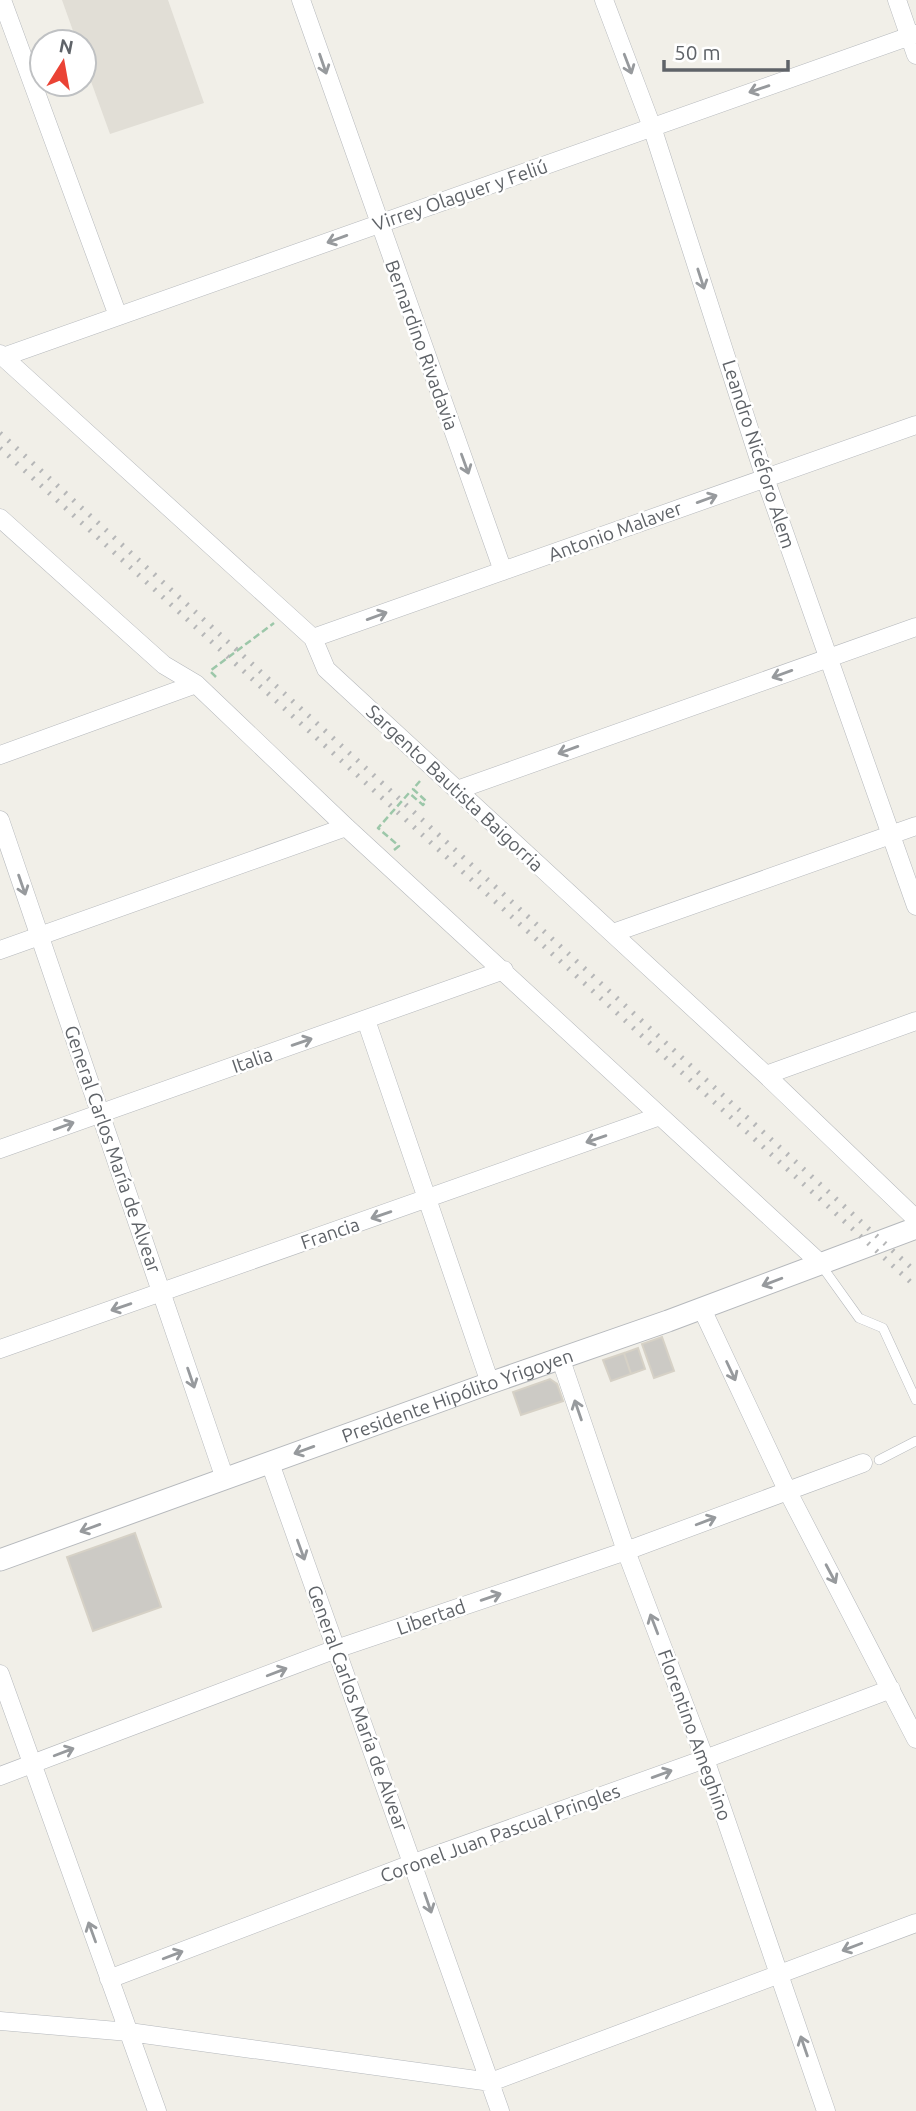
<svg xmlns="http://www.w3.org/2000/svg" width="916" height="2111" font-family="Ubuntu,sans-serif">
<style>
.education{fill:#e1ded6}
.building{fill:#cccac5;stroke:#d6d1c6;stroke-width:2}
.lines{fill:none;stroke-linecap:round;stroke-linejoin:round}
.service-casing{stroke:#b5b8bc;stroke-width:10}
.minor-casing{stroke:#b5b8bc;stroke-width:19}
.tertiary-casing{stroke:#b5b8bc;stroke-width:23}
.path{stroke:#9cc7a9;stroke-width:2.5;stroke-dasharray:7 3.5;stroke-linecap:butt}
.service{stroke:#fff;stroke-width:9}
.minor{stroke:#fff;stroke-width:18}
.tertiary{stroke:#fff;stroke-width:21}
.rail{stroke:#b6b7b8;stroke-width:5;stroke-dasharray:2 9;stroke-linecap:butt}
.oneway{stroke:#979a9d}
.labels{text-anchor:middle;stroke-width:5;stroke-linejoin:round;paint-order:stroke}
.street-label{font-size:19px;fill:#5f6368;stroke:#fff}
</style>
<rect width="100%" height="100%" fill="#f1efe8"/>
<path class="education" d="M62 0H168L204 103 110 134 84 62V42H77Z"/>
<path class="building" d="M662 1337 674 1371 654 1378 642 1344Z
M638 1348 645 1369 631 1374 624 1353Z
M624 1353 631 1374 611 1381 603 1360Z
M550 1379 557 1384 563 1401 521 1415 513 1392Z
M135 1533 161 1607 93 1631 67 1557Z"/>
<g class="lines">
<g class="service-casing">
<path id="service" d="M821 1265 859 1318 883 1328 916 1400
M879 1460 916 1441"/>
</g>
<g class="minor-casing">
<path id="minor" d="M2 0 118 316
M301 0 503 571
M604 0 652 127 765 478 916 906
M897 0 916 55
M0 354 313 638 326 669 766 1075 916 1219
M3 357 916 34
M0 518 164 665 196 684 346 827 820 1263
M313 638 916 425
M0 755 196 684
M457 790 916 627
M0 820 225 1479
M613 933 916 826
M0 950 346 827
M366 1020 490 1383
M766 1075 916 1021
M0 1149 504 970
M702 1309 787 1490 916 1739
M0 1349 660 1116
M561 1360 626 1551 705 1759 826 2111
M270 1463 500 2111
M0 1674 157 2111
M0 1776 336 1649 626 1551 863 1463
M109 1979 414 1863 705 1759 891 1689
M0 2021 129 2032 491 2082 916 1923"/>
</g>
<g class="tertiary-casing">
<g id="tertiary">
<path id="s1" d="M0 1560 490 1383 668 1321 916 1228"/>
</g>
</g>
<path class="path" d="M216 677 210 671 274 623
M394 850 399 846 378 828 409 793 423 805 426 801 413 789 420 781"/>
<use href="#service" class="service"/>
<use href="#minor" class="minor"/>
<use href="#tertiary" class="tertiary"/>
<path class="rail" d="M0 433 916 1272
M0 448 916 1287"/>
</g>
<defs><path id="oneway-shaft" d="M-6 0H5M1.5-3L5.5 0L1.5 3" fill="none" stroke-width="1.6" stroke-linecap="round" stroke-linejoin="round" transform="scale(1.75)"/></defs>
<g class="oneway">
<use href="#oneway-shaft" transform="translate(323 64) rotate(71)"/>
<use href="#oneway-shaft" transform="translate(628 64) rotate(69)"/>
<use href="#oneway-shaft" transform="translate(759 89) rotate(161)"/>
<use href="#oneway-shaft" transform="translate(337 239) rotate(160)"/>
<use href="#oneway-shaft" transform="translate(701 279) rotate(72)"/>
<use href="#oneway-shaft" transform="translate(465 464) rotate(70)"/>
<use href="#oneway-shaft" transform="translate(707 499) rotate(-20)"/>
<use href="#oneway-shaft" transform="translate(377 616) rotate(-20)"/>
<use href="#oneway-shaft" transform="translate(782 674) rotate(160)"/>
<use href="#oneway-shaft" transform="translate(568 750) rotate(160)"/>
<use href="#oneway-shaft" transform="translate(22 885) rotate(71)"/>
<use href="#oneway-shaft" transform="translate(302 1042) rotate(-19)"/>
<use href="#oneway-shaft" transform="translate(64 1126) rotate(-20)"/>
<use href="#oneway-shaft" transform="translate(596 1139) rotate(161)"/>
<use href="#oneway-shaft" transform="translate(381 1215) rotate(161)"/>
<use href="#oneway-shaft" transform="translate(772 1282) rotate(159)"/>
<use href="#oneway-shaft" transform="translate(121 1307) rotate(161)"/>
<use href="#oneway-shaft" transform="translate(731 1371) rotate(65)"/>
<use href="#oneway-shaft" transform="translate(191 1378) rotate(71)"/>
<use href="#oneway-shaft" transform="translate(578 1410) rotate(-109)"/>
<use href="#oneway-shaft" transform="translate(304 1450) rotate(160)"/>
<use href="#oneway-shaft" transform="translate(706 1521) rotate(-21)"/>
<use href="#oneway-shaft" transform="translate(90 1528) rotate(160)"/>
<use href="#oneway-shaft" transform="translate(301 1550) rotate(70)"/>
<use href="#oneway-shaft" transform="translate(831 1574) rotate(62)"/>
<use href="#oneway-shaft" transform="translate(491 1597) rotate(-19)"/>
<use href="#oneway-shaft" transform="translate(654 1624) rotate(-111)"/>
<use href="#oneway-shaft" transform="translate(277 1672) rotate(-21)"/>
<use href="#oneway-shaft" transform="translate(64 1752) rotate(-21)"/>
<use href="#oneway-shaft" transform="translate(662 1774) rotate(-20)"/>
<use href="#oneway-shaft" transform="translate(428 1903) rotate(71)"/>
<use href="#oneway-shaft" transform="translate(92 1932) rotate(-110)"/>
<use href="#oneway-shaft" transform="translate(852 1947) rotate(159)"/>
<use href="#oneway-shaft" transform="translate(173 1955) rotate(-21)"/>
<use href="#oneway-shaft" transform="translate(804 2046) rotate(-109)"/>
</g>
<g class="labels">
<g class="street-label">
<text transform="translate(460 195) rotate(-19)" y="7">Virrey Olaguer y Feliú</text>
<text transform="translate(422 345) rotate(70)" y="7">Bernardino Rivadavia</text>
<text transform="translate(759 454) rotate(72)" y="7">Leandro Nicéforo Alem</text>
<text transform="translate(615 531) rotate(-20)" y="7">Antonio Malaver</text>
<text transform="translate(455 788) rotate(43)" y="7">Sargento Bautista Baigorria</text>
<text transform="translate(252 1060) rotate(-19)" y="7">Italia</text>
<text transform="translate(113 1149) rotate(71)" y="7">General Carlos María de Alvear</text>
<text transform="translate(330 1233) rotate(-19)" y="7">Francia</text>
<text dy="7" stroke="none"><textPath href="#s1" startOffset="486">Presidente Hipólito Yrigoyen</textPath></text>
<text transform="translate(431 1617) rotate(-19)" y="7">Libertad</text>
<text transform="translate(358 1708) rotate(70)" y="7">General Carlos María de Alvear</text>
<text transform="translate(695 1735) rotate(70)" y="7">Florentino Ameghino</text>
<text transform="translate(500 1833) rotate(-20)" y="7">Coronel Juan Pascual Pringles</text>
</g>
</g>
<g transform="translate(63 63) rotate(11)"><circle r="33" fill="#ffffff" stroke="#bfc1c3" stroke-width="2"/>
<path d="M0-5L12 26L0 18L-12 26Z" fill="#ea4335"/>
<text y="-10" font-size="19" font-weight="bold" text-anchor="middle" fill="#5f6368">N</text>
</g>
<path d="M664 60v10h124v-10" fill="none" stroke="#5f6368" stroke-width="3.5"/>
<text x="674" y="60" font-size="21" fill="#5f6368" stroke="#ffffff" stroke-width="5" paint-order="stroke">50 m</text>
</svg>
